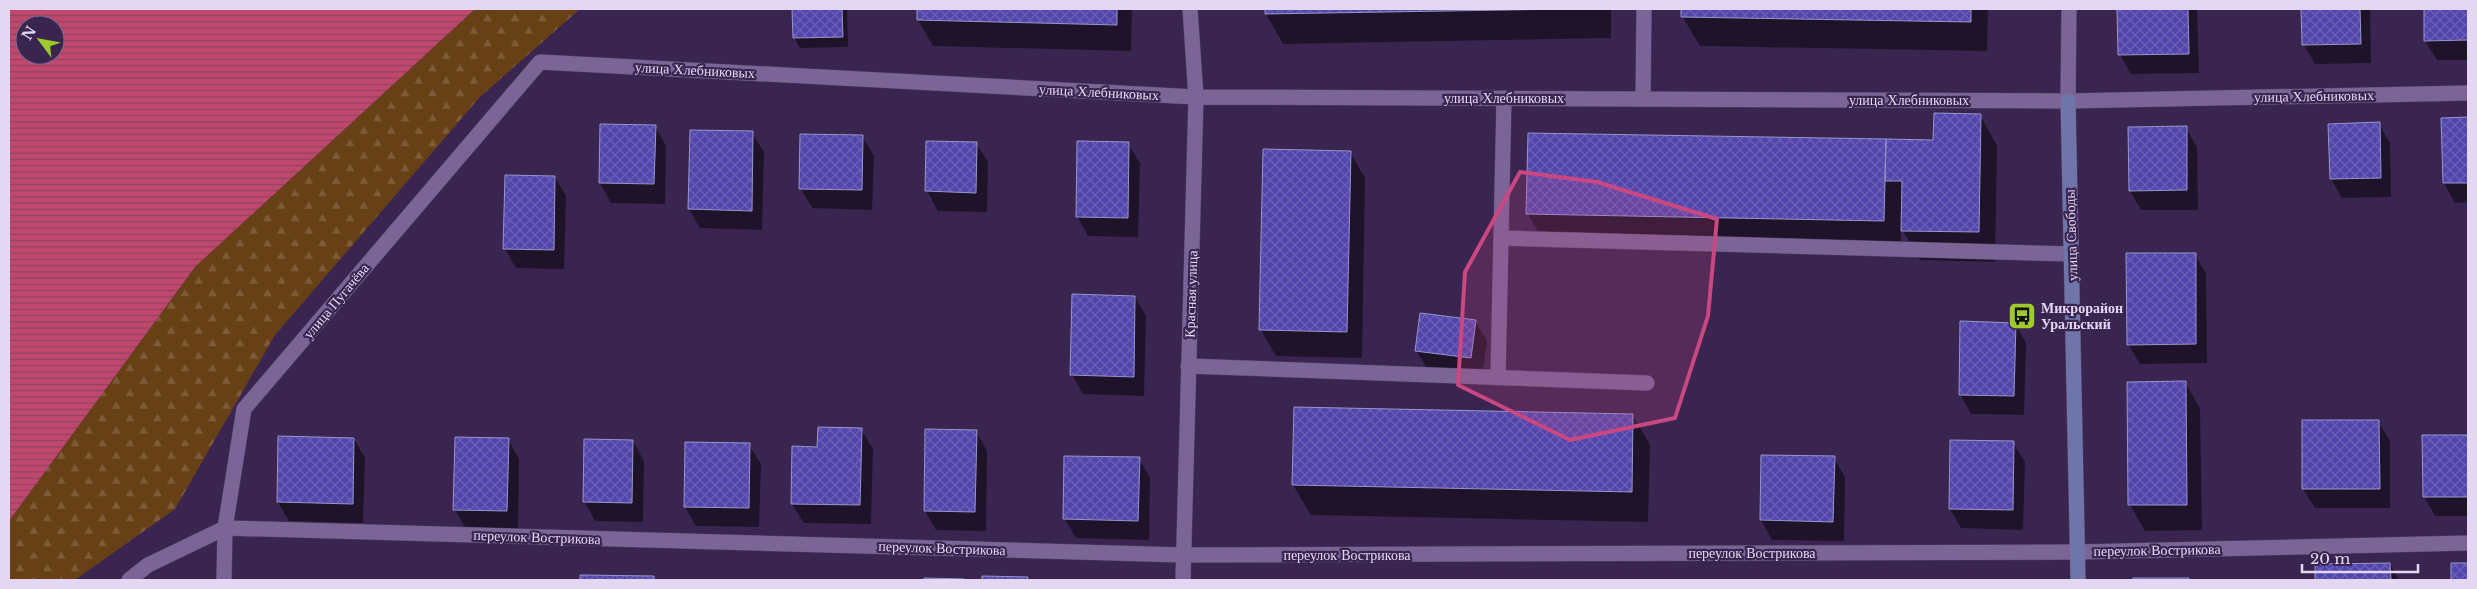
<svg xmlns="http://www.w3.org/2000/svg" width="2477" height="589" font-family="'Libre Baskerville',serif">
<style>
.forest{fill:url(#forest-firs)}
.water{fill:url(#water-rules);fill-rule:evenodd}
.shadow{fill:#0007}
.building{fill:url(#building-cross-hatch);stroke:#9696cc}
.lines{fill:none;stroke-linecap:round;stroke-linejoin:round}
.lane-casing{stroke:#534066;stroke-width:16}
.street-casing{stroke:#534066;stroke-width:16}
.secondary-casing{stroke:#534066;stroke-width:16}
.lane{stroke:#7b6596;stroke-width:15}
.street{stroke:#7b6596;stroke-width:15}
.secondary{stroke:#6f75a8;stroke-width:15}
.marked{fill:#ca4881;fill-opacity:0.2;stroke:#ca4881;stroke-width:4;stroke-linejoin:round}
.labels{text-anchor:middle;stroke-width:4.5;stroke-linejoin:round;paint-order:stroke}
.street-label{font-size:14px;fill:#e3d7f3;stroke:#3a2550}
.poi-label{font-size:14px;font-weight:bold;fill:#e3d7f3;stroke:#3a2550;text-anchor:start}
</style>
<defs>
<pattern id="forest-firs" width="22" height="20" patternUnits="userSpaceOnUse" patternTransform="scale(1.25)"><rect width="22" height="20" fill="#674015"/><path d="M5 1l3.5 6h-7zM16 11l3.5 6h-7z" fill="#7d5b38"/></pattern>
<pattern id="water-rules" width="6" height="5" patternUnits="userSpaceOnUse" patternTransform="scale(1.25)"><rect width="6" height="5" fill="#c0476d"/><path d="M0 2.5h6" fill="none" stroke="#8e445f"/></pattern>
<pattern id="building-cross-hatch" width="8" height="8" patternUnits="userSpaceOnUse" patternTransform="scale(1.25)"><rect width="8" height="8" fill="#5245ab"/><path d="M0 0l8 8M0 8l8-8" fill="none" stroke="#6b5fb7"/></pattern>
</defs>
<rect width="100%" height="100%" fill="#3a2550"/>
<path class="forest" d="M475 9H580L480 97 275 335 175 509 75 580H9V521L195 267Z"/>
<path class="water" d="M9 9H475L195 267 9 521ZM25 25H55V55H25Z"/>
<path class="shadow" d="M793 9H847L848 47 800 48 794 37Z
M918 9H1132L1131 51 933 46 918 20Z
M1266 9H1611V38L1283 44 1266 14Z
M1683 9H1988L1987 51 1700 46 1682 16Z
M2119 9H2197L2199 73 2131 74 2120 55Z
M2303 9H2370L2371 63 2315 64 2304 45Z
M2425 9H2468V60H2437L2425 41Z
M1980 115 1997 146 1995 262 1920 260 1901 228V251L1545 244 1528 214 1530 134 1935 141Z
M2443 119H2468V202L2455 203 2444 183Z
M2379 124 2390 143 2391 197 2342 198 2331 179Z
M601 125 655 126 666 146 665 204 611 203 600 183Z
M2186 128 2197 147 2198 210H2141L2130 191Z
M752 133 764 152 762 230 700 228 689 209Z
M862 136 874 156 872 210 812 208 801 189Z
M928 142 976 143 988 162 987 212 938 211 927 191Z
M1128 144 1140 163 1138 237 1088 236 1077 216Z
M1350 152 1365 178 1362 358 1276 356 1261 330Z
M555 177 566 196 564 269 516 268 505 249Z
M2195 254 2206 274 2207 363 2140 364 2128 344Z
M1135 297 1146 316 1144 396 1083 394 1072 375Z
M1475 321 1487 341 1482 377 1428 370 1416 350Z
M2015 324 2026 343 2024 415 1971 414 1960 394Z
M2185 382 2200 408 2202 530 2145 531 2130 505Z
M1633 415 1650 445 1648 522 1311 515 1293 485Z
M2378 421 2390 441V508H2315L2303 489Z
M861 429 873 449 871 524 804 523 792 504 819 448Z
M976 431 987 451 986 531 936 530 925 511Z
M2424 436H2468V516H2435L2424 497Z
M354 439 365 458 363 523 289 521 278 502Z
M508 439 519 459 518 530 466 529 455 510Z
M633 441 644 461 643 522 595 521 584 501Z
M2013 443 2025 462 2023 530 1961 528 1950 509Z
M749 445 761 464 759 527 696 526 685 507Z
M1762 456 1834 458 1845 477 1844 541 1772 540 1761 520Z
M1139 459 1150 478 1149 540 1076 538 1064 518Z
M2390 564 2399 580H2317L2316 565Z
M582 576 654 577 655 580H581Z"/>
<path class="building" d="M792 9H842L843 37 793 38Z
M917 9H1117V25L917 20Z
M1265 9H1567L1265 14Z
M1681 9H1971V22L1681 17Z
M2117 9H2188L2189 54 2118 55Z
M2301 9H2360L2361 44 2302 45Z
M2424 9H2468V40L2424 41Z
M1934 113 1981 114 1979 232 1901 231 1902 181H1885L1886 139 1933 140Z
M2468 117V183H2443L2441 118Z
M2380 122 2381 178 2330 179 2328 124Z
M600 124 656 125 654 184 599 183Z
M2187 126V190L2129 191 2128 127Z
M690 130 753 131 752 211 688 209Z
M1528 133 1886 139 1884 221 1526 214Z
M800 134 863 135 862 190 799 189Z
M926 141 977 142 976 193 925 191Z
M1077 141 1129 142 1128 218 1076 217Z
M1263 149 1351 151 1347 332 1259 330Z
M505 175 555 176 554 250 503 249Z
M2126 253H2196V344L2127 345Z
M1072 294 1135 296 1134 377 1070 375Z
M1420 313 1476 320 1471 358 1415 351Z
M1960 321 2016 323 2014 396 1959 395Z
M2186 381 2187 505H2128L2127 382Z
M1294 407 1633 414 1632 492 1292 485Z
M2302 420H2379L2380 489H2302Z
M818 427 862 428 860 505 791 504 792 446 817 447Z
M925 429 977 430 975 512 924 511Z
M2422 435H2468V497H2423Z
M278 436 354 438 353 504 277 502Z
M455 437 509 438 507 511 453 510Z
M584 439 633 440 632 503 583 502Z
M1950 440 2014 441 2013 510 1949 509Z
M685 442 750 443 749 508 684 507Z
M1761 455 1835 456 1833 522 1760 520Z
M1064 456 1140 457 1138 521 1063 519Z
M2390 563 2391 580H2315V564Z
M2451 563H2468V580H2451Z
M580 575 654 576V580H580Z
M982 576 1028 577 1027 580H982Z
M924 578 964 579V580H924Z
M2133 578H2189V580H2133Z"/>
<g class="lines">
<g class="lane-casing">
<path id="lane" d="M1643 99 1644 9
M1501 238 2072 254
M1188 366 1647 383
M1498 377 1504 98"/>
</g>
<g class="street-casing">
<path id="street" d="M2068 101 2069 9
M129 580 148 565 225 528 1183 555 2077 552 2468 543
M224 580 225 528 244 409 540 62 1196 97 2068 101 2468 93
M1183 580 1196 97 1190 9"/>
</g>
<g class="secondary-casing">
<path id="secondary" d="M2068 101 2078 580"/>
</g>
<use href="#lane" class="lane"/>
<use href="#street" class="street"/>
<use href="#secondary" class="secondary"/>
</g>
<path class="marked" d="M1520 172 1597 182 1717 219 1708 316 1675 418 1570 440 1458 385 1465 272Z"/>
<defs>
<g id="bus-square" transform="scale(1.4375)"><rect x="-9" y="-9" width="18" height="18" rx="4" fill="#9fca2c" stroke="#3a2550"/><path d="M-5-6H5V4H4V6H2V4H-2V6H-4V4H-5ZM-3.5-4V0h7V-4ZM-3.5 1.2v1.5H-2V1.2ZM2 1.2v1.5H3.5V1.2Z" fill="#111"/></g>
</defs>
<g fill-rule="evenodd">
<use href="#bus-square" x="2022" y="316"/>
</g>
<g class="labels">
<g class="street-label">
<text transform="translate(695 70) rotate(3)" y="5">улица Хлебниковых</text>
<text transform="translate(1099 92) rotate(3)" y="5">улица Хлебниковых</text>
<text transform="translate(2314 96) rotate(-1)" y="5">улица Хлебниковых</text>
<text x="1504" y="103">улица Хлебниковых</text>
<text x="1909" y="105">улица Хлебниковых</text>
<text transform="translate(2071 235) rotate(-92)" y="5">улица Свободы</text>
<text transform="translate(1191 294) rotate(-88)" y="5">Красная улица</text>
<text transform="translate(336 301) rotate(-50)" y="5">улица Пугачёва</text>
<text transform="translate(537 537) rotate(2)" y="5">переулок Вострикова</text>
<text transform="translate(942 548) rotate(2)" y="5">переулок Вострикова</text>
<text transform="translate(2157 550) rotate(-1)" y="5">переулок Вострикова</text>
<text x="1752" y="558">переулок Вострикова</text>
<text x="1347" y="560">переулок Вострикова</text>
</g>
<g class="poi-label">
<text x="2041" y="313">Микрорайон<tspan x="2041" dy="16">Уральский</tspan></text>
</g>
</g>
<rect width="2477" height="589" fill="none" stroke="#e3d7f3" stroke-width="20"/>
<g transform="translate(40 40) rotate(302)"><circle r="24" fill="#3a2550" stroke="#7e6c91"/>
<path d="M0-4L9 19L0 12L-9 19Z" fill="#9fca2c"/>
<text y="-8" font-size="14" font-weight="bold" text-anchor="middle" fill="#e3d7f3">N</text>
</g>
<path d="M2302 564v8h116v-8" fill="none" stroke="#e3d7f3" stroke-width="2.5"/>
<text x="2310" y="564" font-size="15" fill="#e3d7f3" stroke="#3a2550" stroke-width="4" paint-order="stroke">20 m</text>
</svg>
